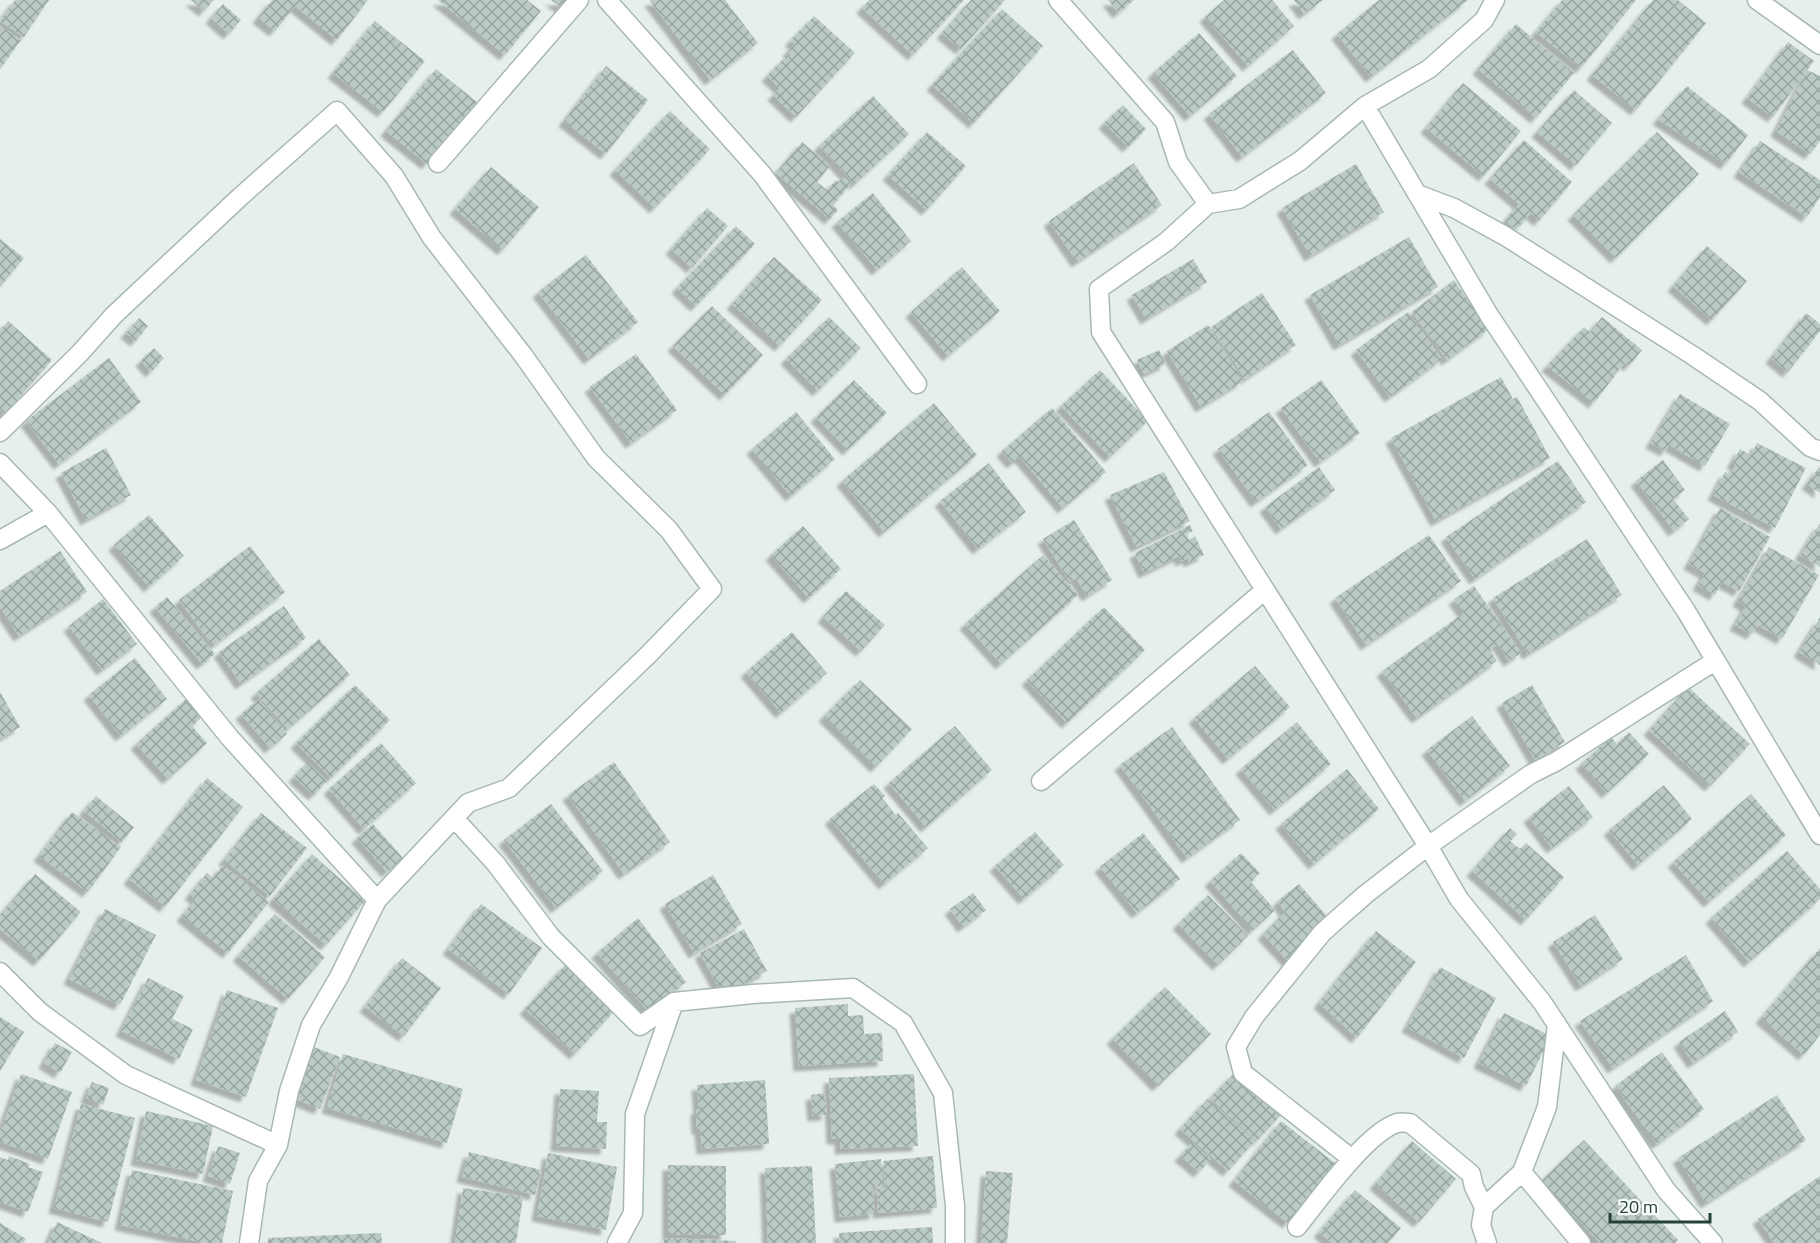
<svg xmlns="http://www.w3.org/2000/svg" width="1820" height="1243" font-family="'Titillium Web',sans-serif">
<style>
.building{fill:url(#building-cross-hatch);filter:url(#shadow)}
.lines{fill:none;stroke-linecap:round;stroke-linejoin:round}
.minor-casing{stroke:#a8b8b2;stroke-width:21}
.minor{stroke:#fff;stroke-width:18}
</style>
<defs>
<pattern id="building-cross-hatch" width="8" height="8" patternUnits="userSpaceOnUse" patternTransform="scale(1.5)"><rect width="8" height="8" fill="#bbcac4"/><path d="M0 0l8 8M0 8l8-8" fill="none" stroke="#98a6a0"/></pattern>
<filter id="shadow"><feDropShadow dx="-5.5" dy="5.5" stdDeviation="1.5" flood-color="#0004"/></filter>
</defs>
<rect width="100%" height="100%" fill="#e6efeb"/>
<path class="building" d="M15 0H49L24 37 0 21Z
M191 0H214L204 11Z
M272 0H368L337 40 295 6 275 31 258 18Z
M438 0H527L541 11 505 55Z
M551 0H573L566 11Z
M651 0H725L758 43 710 80 650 1Z
M869 0H964L913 55 862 8Z
M971 0H1005L961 49 942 33Z
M1108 0H1134L1118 13Z
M1224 0H1272L1294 26 1248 66 1205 17Z
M1294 0H1323L1304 14Z
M1379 0H1468L1371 77 1337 34Z
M1562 0H1636L1581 68 1536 32Z
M1653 0H1678L1706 23 1636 110 1592 75Z
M223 4 241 20 229 34 211 18Z
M1002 9 1043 46 974 123 932 85Z
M814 16 855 53 796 117 773 95 780 88 767 76 784 58 786 61 791 55 788 51 795 44 790 41Z
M375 21 425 61 383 112 333 73Z
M1516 24 1574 73 1536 118 1478 69Z
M0 25 21 40 0 69Z
M1199 33 1237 76 1190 116 1153 73Z
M1788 42 1814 61 1773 117 1747 98Z
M1293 50 1326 93 1242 157 1209 114Z
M606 66 648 100 606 154 564 121Z
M436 69 477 102 427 164 386 131Z
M1807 70 1820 76V141L1810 154 1776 131Z
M1463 83 1521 131 1484 176 1426 128Z
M1687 86 1748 135 1726 164 1658 119Z
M1574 90 1612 123 1576 165 1537 132Z
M873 96 909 134 855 184 819 146Z
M1123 105 1146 129 1128 147 1104 123Z
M670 111 710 149 655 208 615 170Z
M927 132 966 166 927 210 888 175Z
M1657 132 1699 174 1616 258 1573 215Z
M1524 140 1572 182 1539 221 1531 213 1516 230 1505 221 1519 204 1490 179Z
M1760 141 1820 180V197L1807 217 1739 172Z
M802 142 830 166 817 182 827 190 836 180 838 182 843 177 851 184 833 205 838 210 830 219 776 173Z
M1134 163 1162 205 1077 262 1049 221Z
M1356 164 1384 212 1310 256 1282 208Z
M491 167 539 207 503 250 455 209Z
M873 193 911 241 877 270 837 222Z
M707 208 728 226 692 268 671 249Z
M736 226 755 244 696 306 677 288Z
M1409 237 1438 287 1339 345 1310 295Z
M0 239 24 258 0 287Z
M1707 246 1747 281 1712 320 1673 286Z
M586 255 638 322 589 359 538 292Z
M774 257 822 300 780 346 732 304Z
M1193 259 1207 282 1146 319 1132 295Z
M962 267 1000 311 948 356 911 312Z
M1454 280 1489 329 1447 360 1412 312Z
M1262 293 1296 345 1245 379 1211 327Z
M712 306 763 355 725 395 673 346Z
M1408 312 1442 359 1390 397 1356 350Z
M1806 313 1820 324V331L1788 372 1771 358Z
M829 317 861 348 818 391 786 359Z
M1602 317 1642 350 1629 366 1625 362 1594 403 1547 366 1584 327 1590 332Z
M139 318 148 326 136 341 126 333Z
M8 321 52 360 5 414 0 409V331Z
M1208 325 1243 381 1201 407 1167 351Z
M154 348 164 358 151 372 141 361Z
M1159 350 1166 364 1144 374 1137 360Z
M636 354 677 410 631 443 590 387Z
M109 358 141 402 59 464 26 421Z
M1100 370 1148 421 1110 457 1061 406Z
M1501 377 1513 399 1517 397 1550 458 1436 521 1391 438Z
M854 380 887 413 848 450 816 417Z
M1321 380 1360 433 1320 462 1281 408Z
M1680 394 1730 424 1705 466 1669 445 1666 451 1651 443Z
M934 403 977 455 884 532 842 481Z
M1052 408 1106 472 1063 508 1020 457 1012 463 1002 451Z
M796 412 835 459 791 496 752 449Z
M1269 412 1308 465 1256 502 1218 449Z
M1757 443 1806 468 1775 528 1713 495 1725 472 1730 475 1736 465 1732 463 1740 449 1751 455Z
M106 448 131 495 86 520 61 473Z
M1663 460 1685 490 1673 499 1689 519 1674 531 1636 481Z
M1558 461 1586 502 1475 579 1446 537Z
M989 463 1026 512 978 549 940 501Z
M1319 467 1335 490 1281 529 1265 507Z
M1819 467 1820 468V493L1807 484Z
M1164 472 1190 521 1136 547 1110 495Z
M1720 508 1770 537 1739 591 1722 582 1715 595 1698 585 1705 573 1689 564Z
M149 515 184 556 149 587 114 545Z
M1074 520 1112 580 1087 596 1076 578 1070 582 1043 539Z
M1820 523V567L1800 555Z
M1190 525 1193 531 1186 534 1189 540 1195 536 1204 555 1189 562 1188 558 1181 561 1179 556 1144 573 1135 553Z
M803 526 841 569 809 598 771 555Z
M1429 535 1461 581 1366 645 1335 598Z
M1587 539 1622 595 1528 654 1493 598Z
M250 546 285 592 213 646 179 600Z
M1769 547 1819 575 1782 639 1758 625 1752 634 1735 625 1746 606 1738 601Z
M60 551 87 592 19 636 0 607V591Z
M1043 555 1078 595 1001 664 965 624Z
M1474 586 1521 653 1509 661 1498 644 1490 650 1497 661 1417 718 1382 671 1464 613 1454 599Z
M846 591 885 625 861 651 823 617Z
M167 597 215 654 202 664 155 607Z
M103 599 137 644 102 670 69 626Z
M284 606 306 638 241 684 219 652Z
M1104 607 1145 650 1067 723 1027 680Z
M1820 617V665L1799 652Z
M792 632 827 673 781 713 746 672Z
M319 639 350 675 288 729 256 693Z
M135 658 167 699 121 736 89 695Z
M1255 666 1290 707 1228 759 1194 718Z
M860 680 912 729 876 767 824 716Z
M355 685 390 720 331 778 296 743Z
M1532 685 1565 742 1535 760 1502 703Z
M1688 687 1750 744 1710 786 1649 730Z
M0 692 20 727 0 739Z
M186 699 202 717 192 726 207 743 168 779 136 744Z
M259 699 287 734 270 748 241 714Z
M1472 716 1510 766 1465 801 1427 750Z
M1297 722 1331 764 1275 810 1241 769Z
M955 726 992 770 926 827 889 783Z
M1172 727 1240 820 1187 858 1120 765Z
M1629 732 1649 754 1607 793 1581 764 1611 737 1617 744Z
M381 743 416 783 364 829 329 789Z
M307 762 327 781 314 795 294 777Z
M614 762 670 842 624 874 568 795Z
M1347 769 1379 809 1314 864 1281 824Z
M207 778 243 807 165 907 129 879Z
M874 784 885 796 882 798 896 815 898 813 928 848 884 884 830 819Z
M1664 785 1692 819 1638 865 1609 830Z
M1569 786 1593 817 1552 848 1529 817Z
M1751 794 1786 835 1709 902 1673 862Z
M96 796 134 827 122 842 84 811Z
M551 804 603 871 556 908 504 840Z
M72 812 121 847 88 892 39 856Z
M261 813 307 848 270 896 224 860Z
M373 824 403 858 387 872 357 838Z
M1510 828 1517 834 1510 841 1520 849 1526 843 1564 877 1526 920 1472 871Z
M1035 832 1064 865 1024 899 995 866Z
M1143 833 1180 879 1137 913 1100 867Z
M1787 851 1820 889V899L1749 962 1711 918Z
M1241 853 1260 873 1251 882 1275 910 1253 930 1210 881Z
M312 854 365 901 326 945 273 899Z
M223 865 269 902 228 953 182 916 196 899 190 894 207 873 213 878Z
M35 874 81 912 39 961 0 929V915Z
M713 875 742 924 694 953 665 904Z
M1299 884 1333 923 1294 968 1263 934 1285 912 1278 901Z
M973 893 986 910 963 927 950 909Z
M1208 895 1248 936 1218 965 1178 924Z
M481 904 542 948 509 994 448 949Z
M105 909 156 935 120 1005 69 979Z
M275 914 325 957 288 999 238 956Z
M1595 915 1623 959 1581 986 1553 942Z
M638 918 686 982 649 1012 597 953Z
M744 929 767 971 723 995 700 953Z
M1376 931 1416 962 1357 1038 1319 1003Z
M1820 948V1035L1804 1055 1761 1018Z
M1686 955 1713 1001 1613 1068 1580 1021Z
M402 958 441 988 404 1036 365 1007Z
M566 964 616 1009 575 1054 525 1009Z
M1440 967 1496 998 1464 1058 1407 1027Z
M148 978 184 996 172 1019 193 1029 179 1059 121 1031Z
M1165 987 1211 1034 1158 1086 1112 1039Z
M227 990 278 1008 246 1097 196 1080Z
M848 1004V1016L863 1015 864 1034 882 1033 883 1061 799 1066 795 1008Z
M1725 1011 1738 1032 1693 1063 1679 1042Z
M1504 1013 1551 1036 1526 1086 1479 1063Z
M0 1017 24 1032 0 1071Z
M55 1043 72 1052 60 1073 44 1063Z
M311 1046 340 1057 320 1109 291 1097Z
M1662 1052 1704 1109 1657 1144 1615 1086Z
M343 1054 463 1089 447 1143 327 1108Z
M1234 1073 1281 1115 1257 1141 1210 1098Z
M21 1074 72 1092 48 1159 0 1142V1133Z
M914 1074 918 1146 840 1149V1139H832L829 1078Z
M765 1080 769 1144 702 1149 700 1129H697L696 1109H699L697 1085Z
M92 1082 109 1088 103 1105 86 1098Z
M560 1089 599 1091 597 1122H607L606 1149 556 1146Z
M824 1093 827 1115 813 1116 811 1095Z
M1777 1095 1806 1140 1706 1203 1678 1158Z
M1207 1099 1255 1141 1228 1171 1180 1129Z
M81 1104 135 1118 108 1222 54 1208Z
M146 1111 213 1126 203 1174 136 1160Z
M1281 1121 1335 1163 1288 1223 1234 1181Z
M1584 1140 1678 1240 1675 1243H1600L1541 1181Z
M1412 1141 1456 1179 1419 1222 1375 1184Z
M1192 1143 1211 1159 1199 1172 1180 1156Z
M218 1146 240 1153 230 1184 208 1176Z
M469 1152 541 1170 535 1195 462 1177Z
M548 1153 617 1167 606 1230 537 1216Z
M9 1156 30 1164 28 1167 43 1172 28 1212 0 1202V1157L8 1160Z
M933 1156 937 1208 878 1213 877 1188 885 1187 883 1161Z
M881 1159 883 1186 872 1187 875 1214 840 1217 835 1164Z
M668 1165 726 1166V1235H668Z
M812 1166 816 1243H768L765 1168Z
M132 1170 233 1191 222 1243H205L120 1225Z
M986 1171 1013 1173 1007 1243H981Z
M1820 1176V1243H1774L1758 1219Z
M463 1188 523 1197 516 1243H455Z
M1355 1190 1401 1228 1388 1243H1332L1319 1232Z
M57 1222 102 1243H48Z
M0 1223 26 1239 23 1243H0Z
M932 1227 933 1243H840L839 1233Z
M381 1233 382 1243H268V1238Z
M664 1238 736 1241V1243H664Z"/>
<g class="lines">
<g class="minor-casing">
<path id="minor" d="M607 0 762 174 917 384
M1058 0 1165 122 1178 162 1208 204 1166 242 1099 289 1101 332 1428 846 1459 899 1542 1002 1666 1190 1713 1243
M1757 0 1820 45
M1365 106 1429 69 1484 20 1495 0
M438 163 579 0
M1417 194 1454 208 1505 236 1692 355 1760 401 1810 447 1820 451
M1208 204 1239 199 1300 161 1365 106 1489 315 1686 611 1820 835
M0 432 80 353 114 315 240 197 337 111 394 176 432 238 523 355 596 458 669 530 712 589 647 656 509 788 468 803 377 900 339 977 311 1025 289 1091 278 1145 258 1181 249 1243
M0 463 48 513 230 738 377 900
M0 540 48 513
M1041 781 1265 590
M454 818 496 864 551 937 640 1026 674 1002 753 994 853 988 903 1023 943 1093 955 1206V1243
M0 972 40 1012 126 1075 278 1145
M1352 1159 1243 1073 1236 1047 1254 1017 1322 933 1333 923 1366 894 1428 846 1531 774 1557 761 1715 661
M1522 1172 1581 1243
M1297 1227C1318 1201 1366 1133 1397 1123 1401 1122 1406 1123 1410 1123L1471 1174 1474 1187 1484 1207
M617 1243 633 1213 635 1114 674 1002
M1487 1243 1481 1225 1484 1207 1522 1172 1547 1107 1557 1024"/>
</g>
<use href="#minor" class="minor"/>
</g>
<path d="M1610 1213v9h100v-9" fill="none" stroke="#24423a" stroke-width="3"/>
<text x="1619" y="1213" font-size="18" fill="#24423a" stroke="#f7fbf9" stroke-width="4.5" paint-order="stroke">20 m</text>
</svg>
